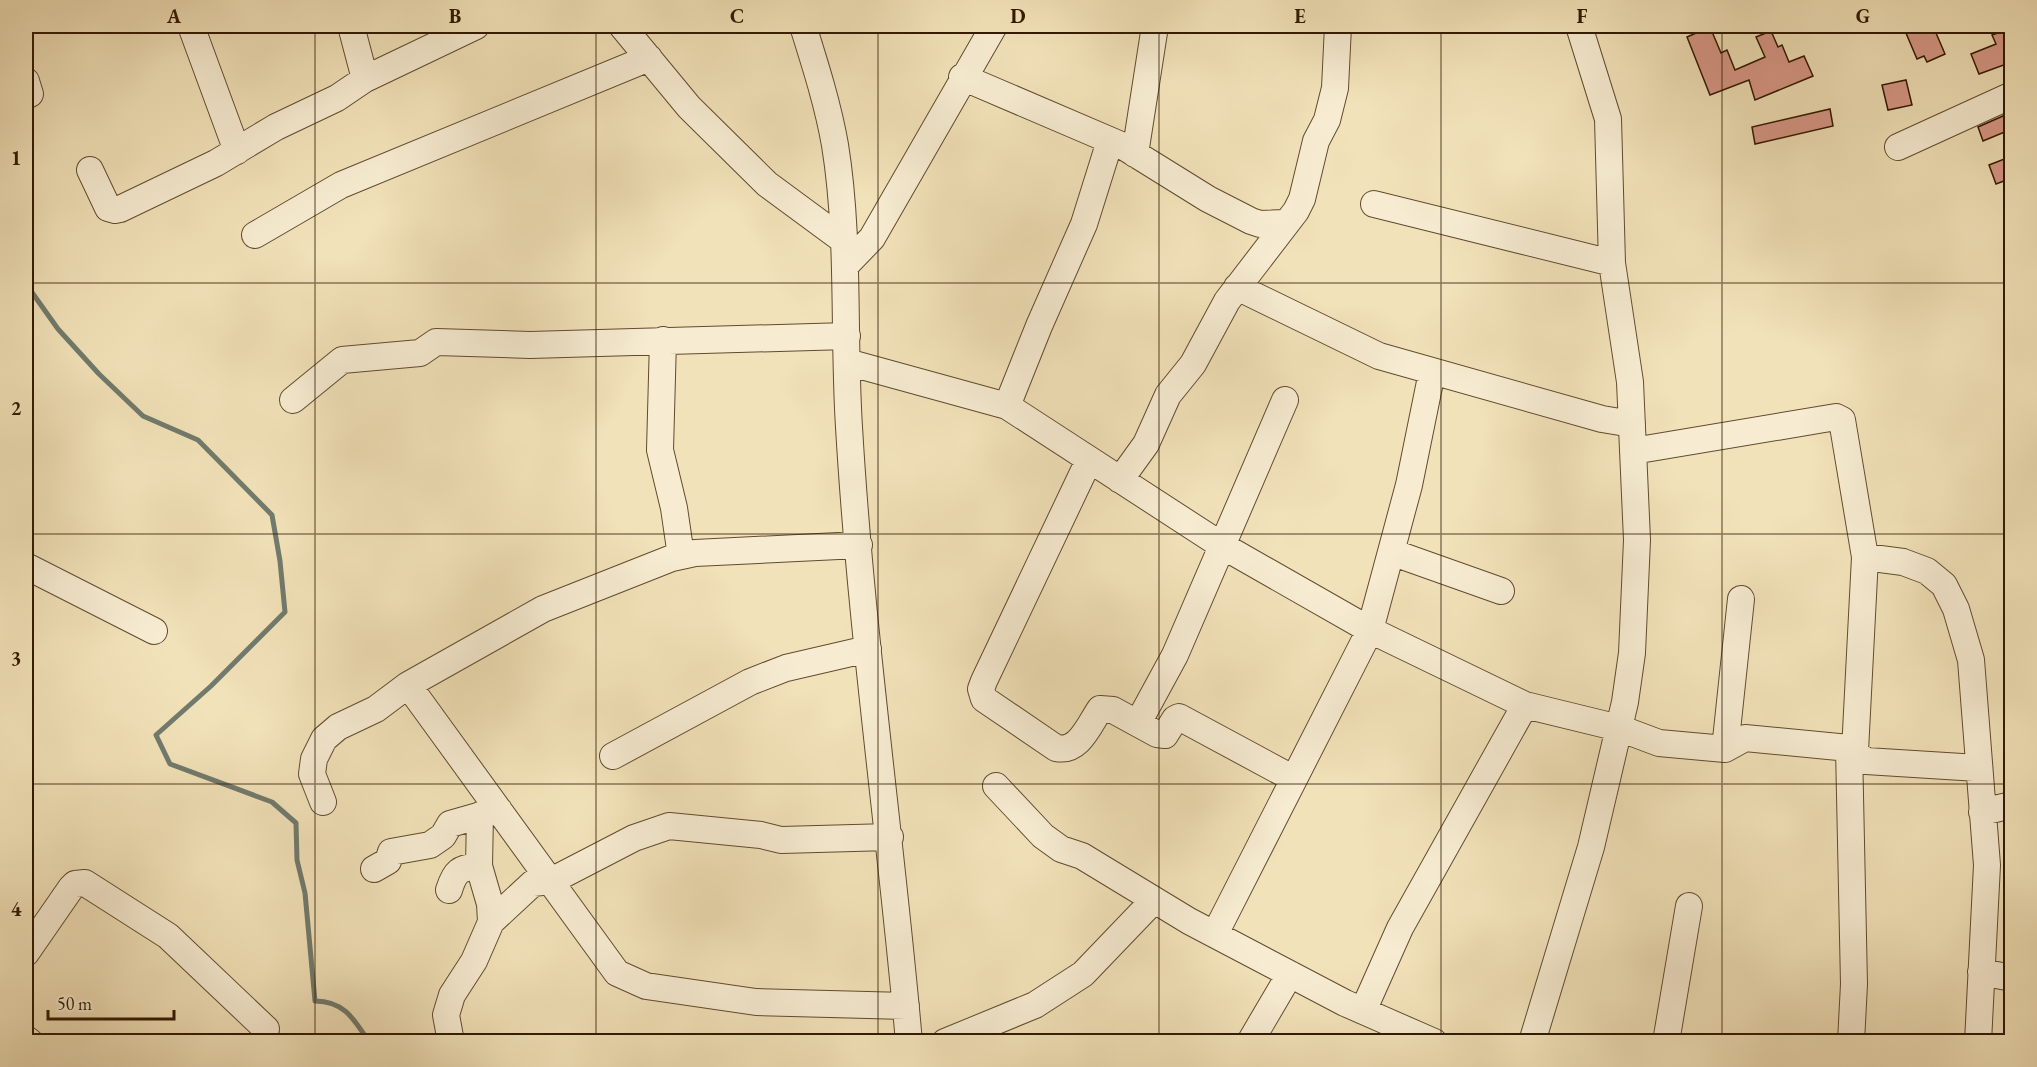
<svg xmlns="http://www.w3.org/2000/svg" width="2037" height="1067" font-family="'EB Garamond',serif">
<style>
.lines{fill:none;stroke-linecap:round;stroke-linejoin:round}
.stream{stroke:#717b6d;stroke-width:5}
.building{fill:#d89888;stroke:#311900;stroke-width:1.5}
.minor-casing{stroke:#614b2e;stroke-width:28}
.minor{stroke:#f7ecd2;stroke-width:26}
.grid{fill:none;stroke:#311900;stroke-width:1.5;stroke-opacity:0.55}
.neatline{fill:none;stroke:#311900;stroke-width:2}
.grid-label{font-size:20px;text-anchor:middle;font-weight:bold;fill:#311900}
</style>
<rect width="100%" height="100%" fill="#f2e2b9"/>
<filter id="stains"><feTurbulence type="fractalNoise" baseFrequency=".00333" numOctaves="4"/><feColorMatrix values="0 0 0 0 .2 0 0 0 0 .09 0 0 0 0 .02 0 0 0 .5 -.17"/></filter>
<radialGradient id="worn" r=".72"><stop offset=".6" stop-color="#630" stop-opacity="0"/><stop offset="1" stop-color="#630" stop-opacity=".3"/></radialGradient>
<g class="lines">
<path class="stream" d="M26 284 58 329 99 374 143 416 198 440 272 515 280 561 285 612 211 686 156 735 170 764 272 802 296 823 297 860 305 893 315 1001C344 1001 354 1019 369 1042"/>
</g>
<path class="building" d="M1903 26H1933L1945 54 1927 62 1924 56 1917 59Z
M1710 27 1721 53 1727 50 1735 70 1765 57 1756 37 1771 31 1778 47 1782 45 1789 62 1804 56 1813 76 1755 100 1749 80 1710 95 1687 37Z
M2012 28V62L1979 74 1971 54 1996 44 1992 35Z
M1906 80 1912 105 1888 110 1882 85Z
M1830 109 1833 126 1755 144 1752 127Z
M2012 112V129L1983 141 1978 127Z
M2012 156V178L1996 184 1989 165Z"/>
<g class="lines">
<g class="minor-casing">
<path id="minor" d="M191 26 237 151
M351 26 365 79
M622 26 689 107 767 184 843 240
M803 26C815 64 828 105 835 145 850 238 843 333 849 427 861 633 891 837 909 1042
M962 77 1121 145 1208 199 1251 221 1260 224 1285 223
M26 81 30 94
M1898 147 2012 95
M1135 154 1155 26
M90 170 108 208 115 210 120 209 216 163 276 127 337 98 365 79 476 26
M1374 204 1612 263
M255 235 341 185 649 58
M845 266 872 238 994 26
M1237 287 1379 356 1602 419 1632 424
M663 340 660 450 674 508 681 556
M847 362 1007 406 1221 545 1370 630 1525 705 1619 728 1659 743 1725 749 1745 738 1849 748 1866 761 1978 768
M293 400 342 360 420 353 436 342 530 345 847 336
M1007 406 1039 326 1084 224 1110 141
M1633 451 1836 417 1842 420 1865 557 1855 751
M1089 460 984 681 981 689 984 699 1056 748C1079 753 1089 725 1100 709L1113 710 1157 734 1165 735 1175 719 1179 717 1294 779
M1120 480 1146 444 1168 395 1193 364 1227 301 1296 211 1302 199 1316 141 1327 120 1335 88 1338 26
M1391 552 1501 591
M1865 557 1903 562 1927 571 1944 585 1956 609 1971 660 1987 865 1978 1042
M26 566 154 631
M408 685 617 973 646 986 756 1002 906 1006
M1138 723 1175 655 1285 400
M1849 748 1854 984 1851 1042
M1725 749 1741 599
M613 756 750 682 786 668 868 649
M996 786 1043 836 1061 849 1082 856 1189 921 1345 1003 1434 1042
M323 802 312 774 314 759 324 739 338 727 376 709 408 685 543 609 672 558 695 553 859 545
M1982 812 2012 805
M480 815 479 866 490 904 491 922
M374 869 388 861 391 852 430 845 443 836 450 824 499 810
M449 890C455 871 459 868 479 866
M1215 934 1370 630 1409 485 1432 372
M26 953 71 888 75 884 85 883 168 936 266 1029
M1981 972 2012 978
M1363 1011 1400 928 1525 705
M26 1039 30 1042
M451 1042 446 1015 452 995 474 961 491 922 533 883 551 881 634 838 669 826 761 835 781 840 890 837
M945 1042 1035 1005 1083 974 1154 900
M1250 1042 1290 974
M1532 1042 1591 847 1625 702 1632 653 1637 540 1630 382 1612 263 1608 119 1579 26
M1666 1042 1689 906"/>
</g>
<use href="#minor" class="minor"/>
</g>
<path class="grid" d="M315 26V1042M596 26V1042M878 26V1042M1159 26V1042M1441 26V1042M1722 26V1042M26 283H2012M26 534H2012M26 784H2012"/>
<rect width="2037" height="1067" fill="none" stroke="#f2e2b9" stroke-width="66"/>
<path d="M48 1010v9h126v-9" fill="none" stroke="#311900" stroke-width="3"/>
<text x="57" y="1010" font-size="18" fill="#311900" stroke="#f7ecd2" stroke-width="4.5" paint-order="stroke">50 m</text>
<rect x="33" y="33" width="1971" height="1001" class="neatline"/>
<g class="grid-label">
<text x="174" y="23">A</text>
<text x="455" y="23">B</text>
<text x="737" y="23">C</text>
<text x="1018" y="23">D</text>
<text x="1300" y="23">E</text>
<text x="1582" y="23">F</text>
<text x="1863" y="23">G</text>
<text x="16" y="165">1</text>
<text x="16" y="415">2</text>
<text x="16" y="665">3</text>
<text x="16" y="916">4</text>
</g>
<rect width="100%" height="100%" filter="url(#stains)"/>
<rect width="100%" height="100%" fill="url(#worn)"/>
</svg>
